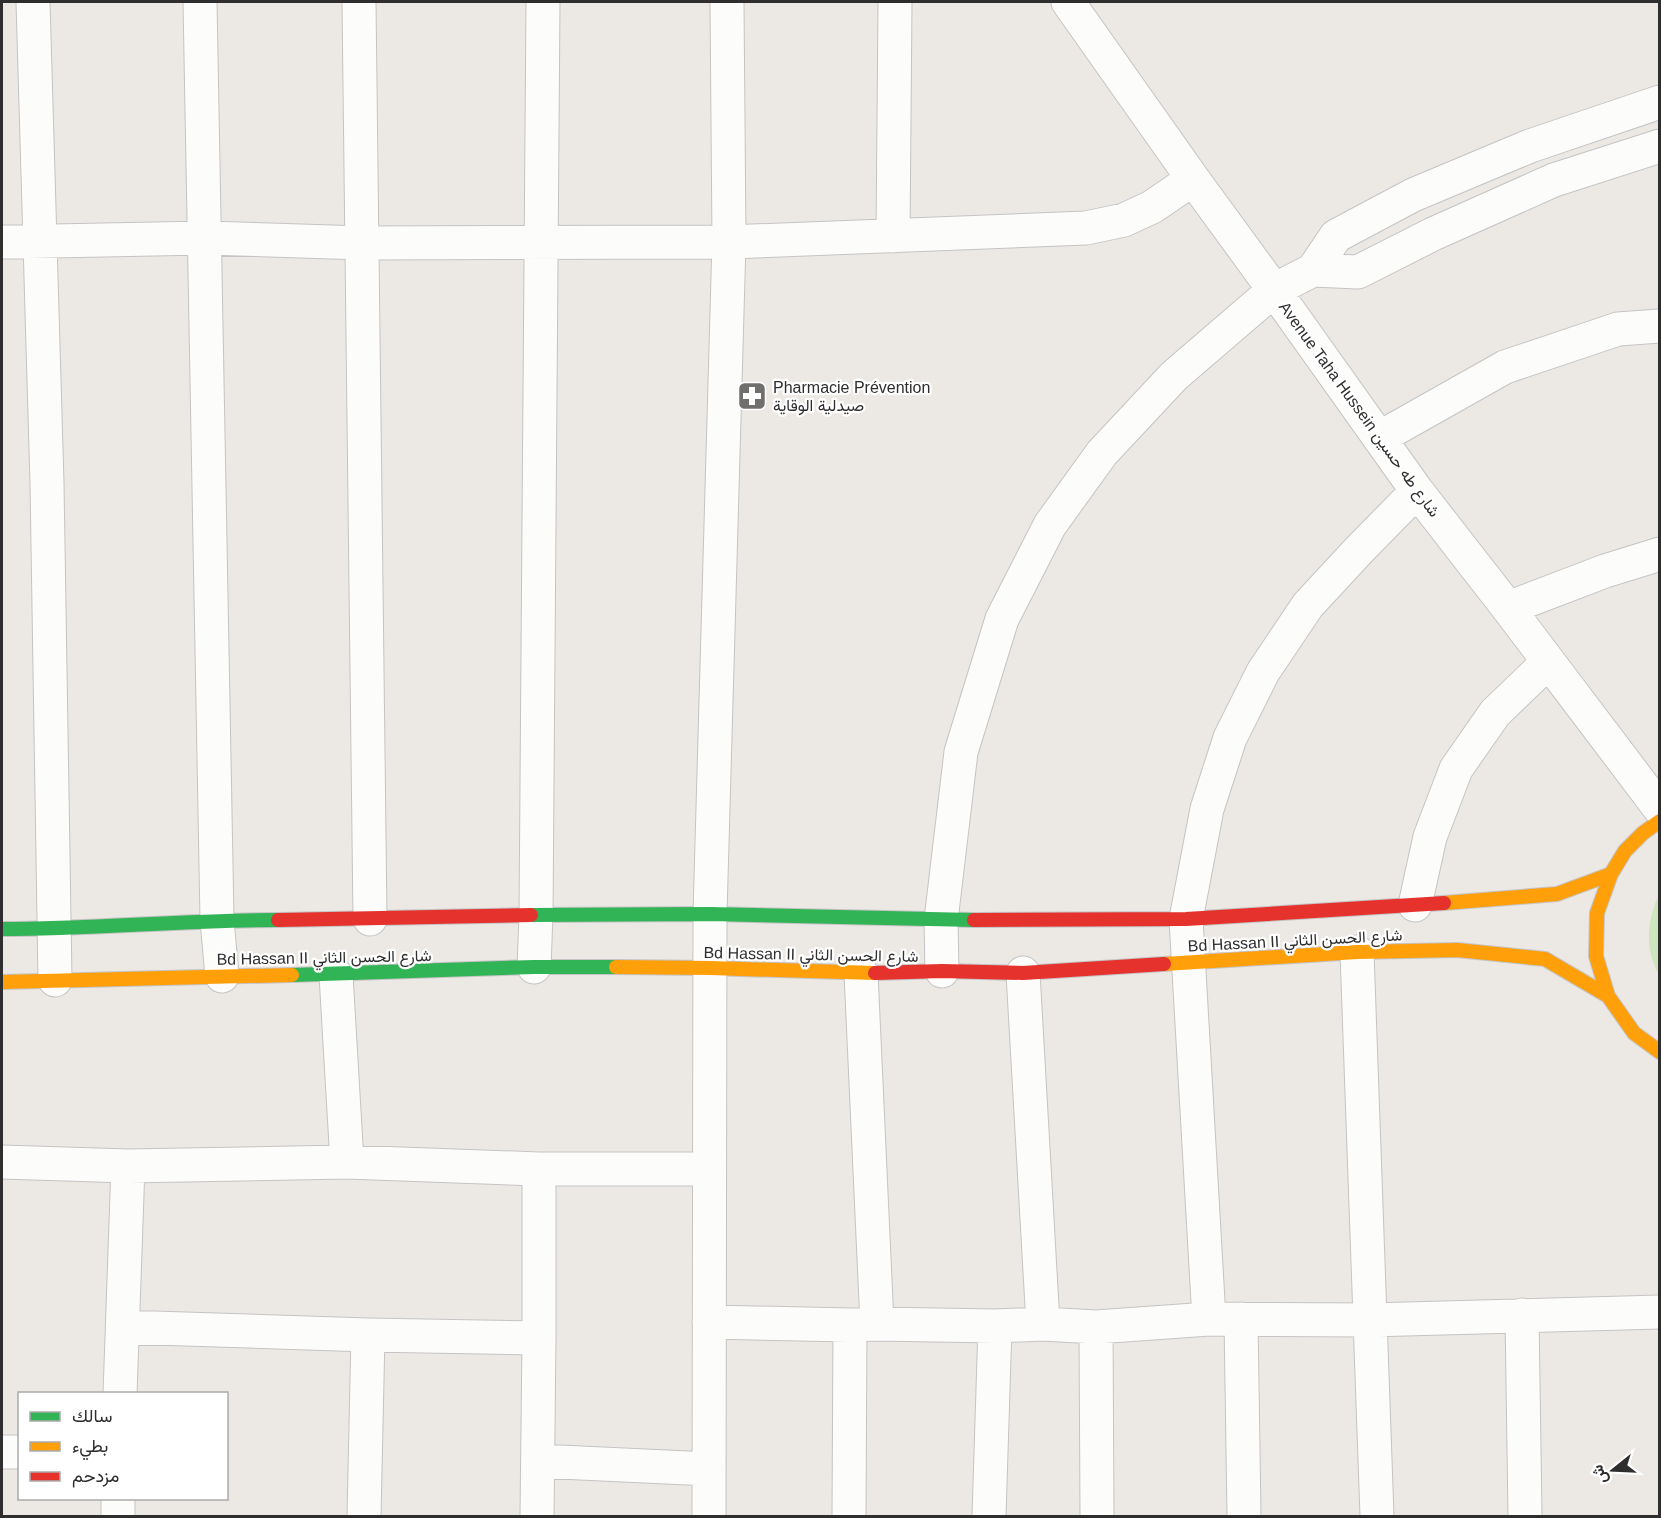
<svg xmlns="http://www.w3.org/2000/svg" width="1661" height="1518" font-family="Helvetica,Vazirmatn,sans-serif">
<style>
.green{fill:#cee6be}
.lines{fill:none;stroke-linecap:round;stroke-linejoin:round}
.street-casing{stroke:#c5c4c5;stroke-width:35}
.fast-casing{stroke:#c5c4c5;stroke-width:16}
.slow-casing{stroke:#c5c4c5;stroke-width:16}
.jam-casing{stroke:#c5c4c5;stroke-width:16}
.street{stroke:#fcfcfb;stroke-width:33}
.fast{stroke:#30b455;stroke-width:14}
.slow{stroke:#ff9f0a;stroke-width:14}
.jam{stroke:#e5322d;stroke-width:14}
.labels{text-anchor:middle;stroke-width:4.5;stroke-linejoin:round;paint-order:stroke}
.poi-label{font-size:16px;fill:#2e2e2e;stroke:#fff;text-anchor:start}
.street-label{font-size:16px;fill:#2e2e2e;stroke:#fff}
</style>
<rect width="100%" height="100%" fill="#ece8e4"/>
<path class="green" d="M1659 894V975C1644 948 1647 921 1659 894Z"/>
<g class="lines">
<g class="street-casing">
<path id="street" d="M33 2 47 483 55 980
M200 2 217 920 222 976
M359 2 370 919
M1068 2 1193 179 1274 290 1417 491 1508 608 1660 809
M893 236 895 2
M2 242 205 238 363 243 729 242 1086 228 1124 220 1152 207 1193 179
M1313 270 1358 272 1433 234 1554 180 1660 146
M1379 438 1505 367 1618 329 1660 326
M1508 608 1605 571 1660 554
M1415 905 1430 837 1456 769 1495 713 1548 662
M1357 952 1377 1516
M534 967 536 915 543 2
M942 971 941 920 961 752 1002 619 1050 525 1102 453 1174 376 1274 290 1313 270 1336 236 1413 195 1530 146 1660 102
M861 973 877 1324
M1023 973 1043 1324
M336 975 347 1162
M2 1162 128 1166 347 1162 539 1169H709
M1522 1315 1525 1516
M1209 1319 1186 919 1207 809 1230 738 1263 672 1308 605 1360 549 1417 491
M1241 1319 1244 1516
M709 1322 850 1325 877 1324 995 1326 1043 1324 1096 1327 1209 1319 1369 1320 1660 1312
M123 1327 368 1335 539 1338
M1096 1327 1097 1516
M120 1394 128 1166
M2 1452H20
M538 1461 709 1469
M118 1498V1516
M364 1516 368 1335
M537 1516 539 1338V1169
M709 1516 710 914 729 242 727 2
M849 1516 850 1325
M989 1516 995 1326"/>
</g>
<g class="fast-casing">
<path id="fast" d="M531 915 710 914 974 920
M2 929C94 929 186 920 278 920
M292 975 534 967H616"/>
</g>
<g class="slow-casing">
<path id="slow" d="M1660 821 1643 833 1625 851 1611 874 1597 913 1596 956 1608 996 1634 1033 1660 1052
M1444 903 1557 894 1611 874
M1164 964 1357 952 1457 950 1545 959 1608 996
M616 967 710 968 875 973
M2 982 292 975"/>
</g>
<g class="jam-casing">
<path id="jam" d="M278 920 531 915
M974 920 1186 919 1444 903
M875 973 942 971 1023 973 1164 964"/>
</g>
<use href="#street" class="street"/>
<use href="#fast" class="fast"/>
<use href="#slow" class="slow"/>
<use href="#jam" class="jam"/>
</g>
<defs>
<g id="pharmacy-square" transform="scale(1.5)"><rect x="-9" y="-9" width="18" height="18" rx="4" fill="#706f6e" stroke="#fff"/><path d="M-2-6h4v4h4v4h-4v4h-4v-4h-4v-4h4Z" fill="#fff"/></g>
</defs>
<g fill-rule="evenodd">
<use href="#pharmacy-square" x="752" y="396"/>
</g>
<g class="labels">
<g class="poi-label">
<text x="773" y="393">Pharmacie Prévention<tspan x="773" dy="18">صيدلية الوقاية</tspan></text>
</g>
<g class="street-label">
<text transform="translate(1360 409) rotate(54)" y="6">Avenue Taha Hussein شارع طه حسين</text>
<text transform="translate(1295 940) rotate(-3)" y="6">Bd Hassan II شارع الحسن الثاني</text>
<text transform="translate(811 954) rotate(1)" y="6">Bd Hassan II شارع الحسن الثاني</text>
<text transform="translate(324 957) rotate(-1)" y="6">Bd Hassan II شارع الحسن الثاني</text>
</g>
</g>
<rect width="1661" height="1518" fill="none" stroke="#2e2e2e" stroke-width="6"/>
<rect x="18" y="1392" width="210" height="108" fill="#ffffff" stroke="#ababab" stroke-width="1.5"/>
<rect x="30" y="1412" width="30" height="9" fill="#30b455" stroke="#ababab" stroke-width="1.5"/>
<text x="72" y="1422" font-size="18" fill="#2e2e2e">سالك</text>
<rect x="30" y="1442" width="30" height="9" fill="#ff9f0a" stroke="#ababab" stroke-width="1.5"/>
<text x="72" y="1452" font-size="18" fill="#2e2e2e">بطيء</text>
<rect x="30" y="1472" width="30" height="9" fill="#e5322d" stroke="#ababab" stroke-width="1.5"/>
<text x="72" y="1482" font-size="18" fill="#2e2e2e">مزدحم</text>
<g transform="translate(1613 1470) rotate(252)" stroke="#ffffff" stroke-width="4.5" paint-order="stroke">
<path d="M0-4.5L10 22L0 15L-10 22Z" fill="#2e2e2e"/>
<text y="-9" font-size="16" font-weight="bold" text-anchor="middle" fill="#2e2e2e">ش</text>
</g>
</svg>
